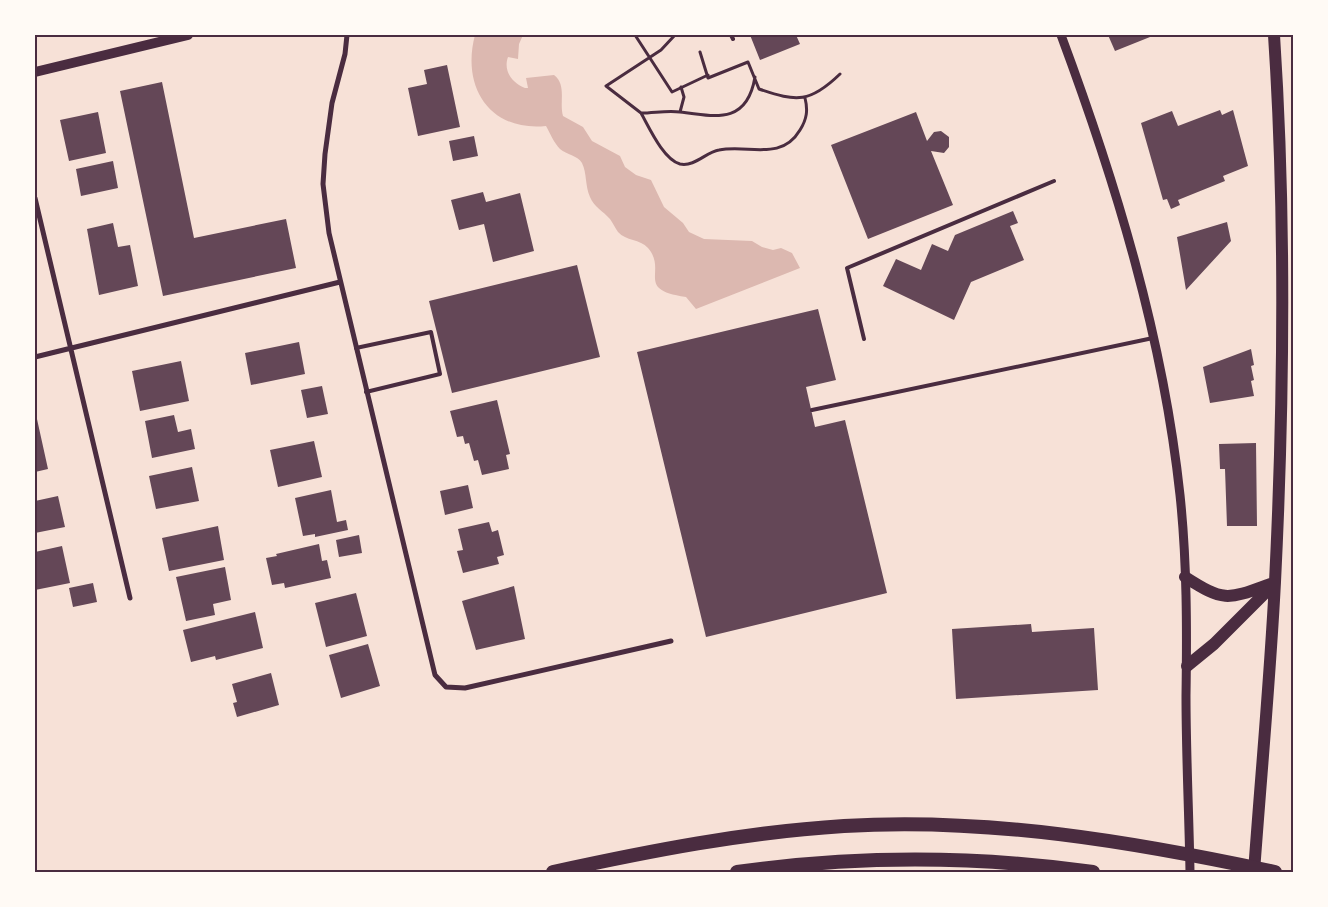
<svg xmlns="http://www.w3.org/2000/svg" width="1328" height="907" font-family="'Open Sans',sans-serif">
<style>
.water{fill:#dcb8b0}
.building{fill:#644757}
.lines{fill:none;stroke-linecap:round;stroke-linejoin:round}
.path{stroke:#4a2c40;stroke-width:3}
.service{stroke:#4a2c40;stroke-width:4}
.minor{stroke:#4a2c40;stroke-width:5}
.tertiary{stroke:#4a2c40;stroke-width:9}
.secondary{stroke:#4a2c40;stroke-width:10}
.primary{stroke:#4a2c40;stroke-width:12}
.trunk{stroke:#4a2c40;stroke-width:14}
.neatline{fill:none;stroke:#4a2c40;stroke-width:2}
</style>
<rect width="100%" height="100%" fill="#f7e1d7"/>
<path class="water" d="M475 35H523L519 44 518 59 508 57C503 71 512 83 525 88H528L526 78 554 75C567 85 559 102 563 116L583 127 592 141 620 156 625 167 636 175 651 180 664 207 683 223 689 232 704 239 752 241 762 247 773 250 781 248 792 253 800 268 696 309 686 297C634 290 668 271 648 248 640 239 626 241 618 232 615 228 613 223 610 219 603 211 594 207 590 197 585 186 587 173 582 163 577 155 567 155 560 149 554 143 550 133 546 126 490 132 461 87 475 35Z"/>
<path class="building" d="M750 35H796L800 44 760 60Z
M1108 35H1155L1115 51Z
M447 65 460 127 418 136 408 88 427 84 424 70Z
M162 82 194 238 286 219 296 268 163 296 120 91Z
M1220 110 1222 115 1233 110 1248 166 1223 176 1225 181 1178 200 1180 205 1171 209 1167 199 1163 200 1141 123 1172 111 1178 126Z
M98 112 106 153 69 161 60 120Z
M916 112 927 141 934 132 941 131 949 137V147L944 153 931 151 953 205 868 239 831 145Z
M474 136 478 156 453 161 449 141Z
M113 161 118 188 81 196 76 169Z
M483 192 486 202 520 193 534 251 493 262 484 224 459 230 451 200Z
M1013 211 1018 223 1010 226 1024 260 971 282 954 320 883 286 896 259 921 270 932 244 948 251 955 235Z
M1227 222 1231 241 1186 290 1177 237Z
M113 223 118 247 130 245 138 286 99 295 87 229Z
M577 265 600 357 452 393 429 301Z
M818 309 836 380 806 387 815 427 845 420 887 593 706 637 637 352Z
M299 342 305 374 251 385 245 353Z
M1251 349 1254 365 1251 366 1254 380 1251 381 1254 396 1210 403 1203 367Z
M181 361 189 401 140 411 132 371Z
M322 386 328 414 307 418 301 390Z
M497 400 510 454 506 455 509 469 482 475 478 460 474 461 469 443 465 444 463 436 457 437 450 411Z
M35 410 48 469 35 472Z
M174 415 178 432 191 429 195 449 152 458 145 421Z
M314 441 322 477 278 487 270 450Z
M1256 443 1257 526H1227L1225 469H1220L1219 444Z
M192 467 199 501 156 509 149 476Z
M468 485 473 508 445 515 440 491Z
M331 490 337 522 346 520 348 530 315 537V534L303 536 295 498Z
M58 496 65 527 35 533V501Z
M489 522 492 532 498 530 504 555 497 557 499 564 463 573 457 551 463 550 458 529Z
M218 526 224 560 169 571 162 538Z
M359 535 362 553 339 557 336 540Z
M319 544 322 561 327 560 331 578 285 588 284 583 272 585 266 558 277 556 276 554Z
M62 546 70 583 35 590V552Z
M225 567 231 600 213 604 215 615 186 621 176 577Z
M93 583 97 602 73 607 69 588Z
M514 586 525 639 476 650 462 601Z
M356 593 367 636 326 647 315 603Z
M255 612 263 648 216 660 215 656 191 662 183 630Z
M1031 624 1032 632 1094 628 1098 690 956 699 952 629Z
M368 644 380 686 341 698 329 655Z
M271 673 279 705 237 717 233 703 237 702 232 684Z"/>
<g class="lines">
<path class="path" d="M635 35 672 92 708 75
M700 52 708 78 748 62 759 89C797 102 810 103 840 74
M755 77C747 124 717 117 680 112 668 110 654 113 641 113 649 127 663 159 680 164 695 167 706 152 719 150 748 144 781 162 800 130 807 119 808 110 805 98
M680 112 684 97 681 87
M641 113 606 86 661 50 675 35"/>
<path class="service" d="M731 35 733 39
M864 339 847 268 1054 181
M356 348 431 332 440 374 366 392
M812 410 1153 338"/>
<path class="minor" d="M347 35 345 54 332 103 325 154 323 184 329 233 435 675 446 687 465 688 671 641
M35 198 130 598
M35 357 340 282"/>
<path class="tertiary" d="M1061 35C1116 183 1163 337 1180 495 1187 561 1187 629 1186 696 1186 755 1189 813 1190 872"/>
<path class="secondary" d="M35 72 188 35"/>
<path class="primary" d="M1185 577C1224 602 1227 600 1270 584
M1187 666 1214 644 1275 583
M1254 872C1261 775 1270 679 1275 582 1284 400 1286 217 1274 35"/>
<path class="trunk" d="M553 872C649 851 746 832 844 826 988 817 1135 842 1275 872
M737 872C858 855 972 855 1093 872"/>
</g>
<rect width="1328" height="907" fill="none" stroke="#fffaf5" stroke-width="72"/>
<rect x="36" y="36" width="1256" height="835" class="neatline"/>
</svg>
